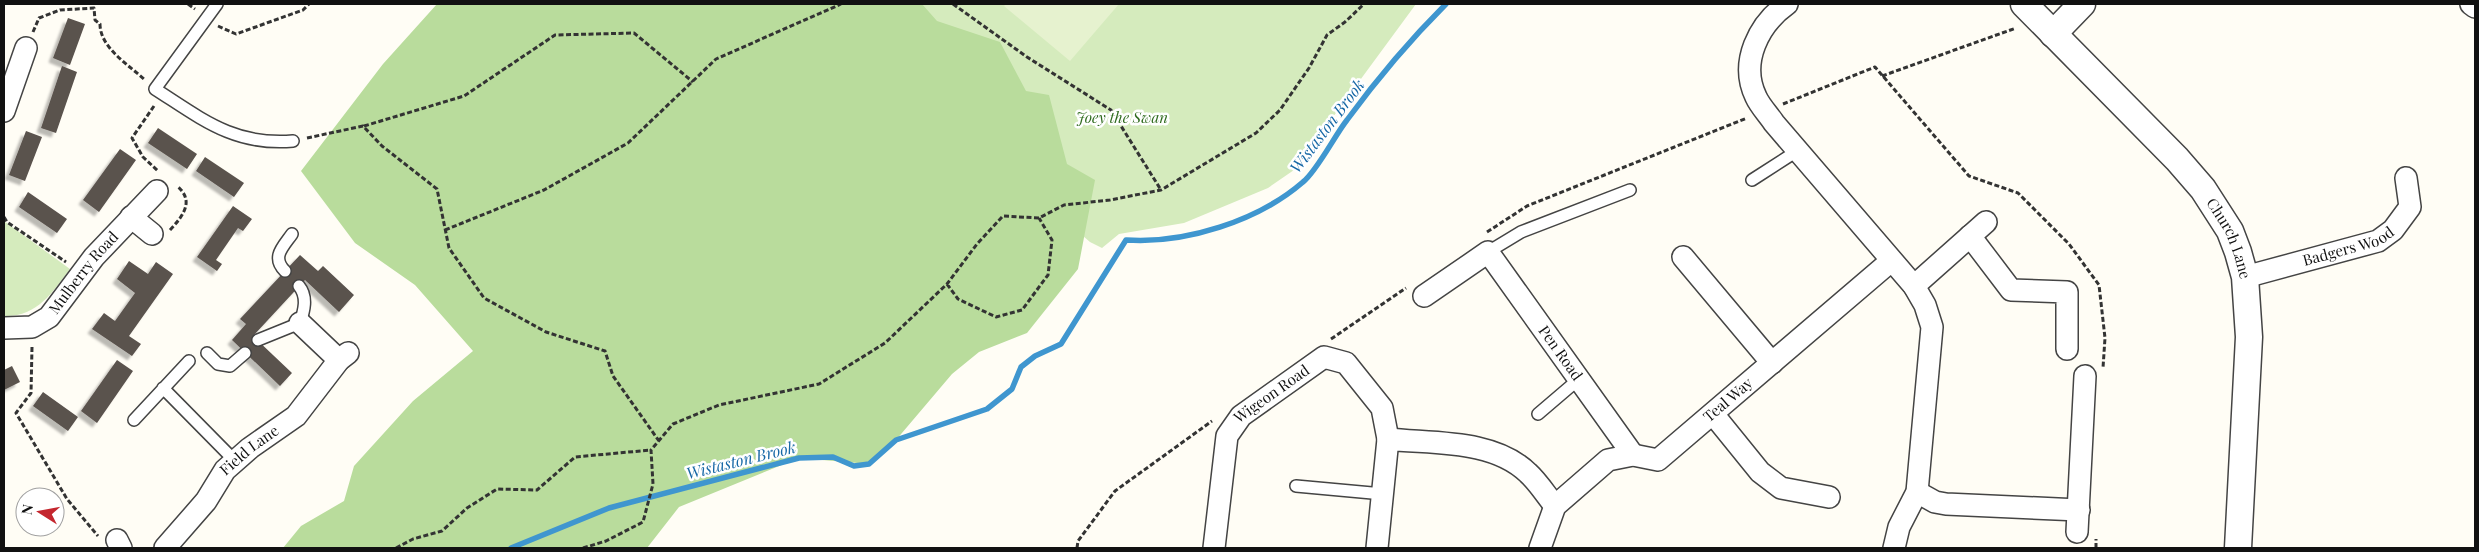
<svg xmlns="http://www.w3.org/2000/svg" width="2479" height="552" font-family="'Playfair Display',serif">
<style>
.green{fill:#d5ebbd}
.forest{fill:#b9dc9c}
.pitch{fill:#e6f2cf}
.lines{fill:none;stroke-linecap:round;stroke-linejoin:round}
.stream{stroke:#3f96cf;stroke-width:5.5}
.building{fill:#5a524d;filter:url(#shadow)}
.service-casing{stroke:#444;stroke-width:14}
.minor-casing{stroke:#444;stroke-width:24}
.tertiary-casing{stroke:#444;stroke-width:29}
.path{stroke:#333;stroke-width:3;stroke-dasharray:5 2.5;stroke-linecap:butt}
.service{stroke:#fff;stroke-width:11}
.minor{stroke:#fff;stroke-width:21}
.tertiary{stroke:#fff;stroke-width:26}
.labels{text-anchor:middle;stroke-width:5;stroke-linejoin:round;paint-order:stroke}
.park-label{font-size:15px;font-style:italic;fill:#2f6b1f;stroke:#fff}
.street-label{font-size:15px;fill:#111;stroke:#fff}
.water-label{font-size:16px;font-style:italic;fill:#1768a6;stroke:#fff}
</style>
<defs>
<filter id="shadow"><feDropShadow dx="-4.5" dy="4.5" stdDeviation="1" flood-color="#0004"/></filter>
</defs>
<rect width="100%" height="100%" fill="#fffdf5"/>
<path class="green" d="M783 4H1416L1294 170 1268 188 1184 223 1119 234 1102 248 1090 242 1012 175Z
M4 221 70 269C52 293 37 317 4 316Z"/>
<path class="forest" d="M437 4H922L937 21 1000 42 1026 91 1049 95 1067 164 1095 180 1078 269 1027 333 979 352 952 374 896 440 869 464 799 458 679 507 647 548H283L301 526 344 501 354 466 413 401 473 351 415 285 355 243 301 171 383 64Z"/>
<path class="pitch" d="M1006 4H1119L1070 61 1004 6Z"/>
<g class="lines">
<path class="stream" d="M511 548 609 508 799 458 833 457 854 466 869 464 896 440 987 409 1012 389 1021 367 1035 356 1061 344 1126 240C1185 244 1258 221 1303 182 1317 171 1335 135 1347 120 1377 79 1410 40 1446 4"/>
</g>
<path class="building" d="M68 18 85 24 70 65 53 58Z
M62 66 77 72 56 133 41 128Z
M158 128 197 154 187 169 148 143Z
M26 131 42 137 25 181 9 175Z
M120 149 136 160 99 212 83 200Z
M205 157 244 183 234 197 196 171Z
M28 192 67 219 57 233 19 207Z
M233 206 252 219 243 231 238 228 216 260 222 264 217 271 197 257Z
M300 255 318 271 323 266 354 295 339 312 305 280 253 336 292 373 280 386 232 340 246 324 240 319Z
M129 261 148 274 156 262 173 274 129 336 141 344 132 356 92 329 104 313 115 321 135 293 117 279Z
M117 360 133 371 97 423 81 411Z
M12 366 20 382 4 390V370Z
M43 392 78 417 68 431 33 406Z"/>
<g class="lines">
<g class="service-casing">
<path id="service" d="M217 4 155 89C202 119 234 146 293 141
M1752 180 1797 151
M1488 252 1521 232 1630 190
M285 271C271 257 283 247 292 234
M258 340 300 323C304 311 308 297 299 286
M207 353 218 364 230 366 245 353
M163 388 235 461
M1538 414 1579 379
M134 420 189 361
M1296 486 1383 494"/>
</g>
<g class="minor-casing">
<g id="minor">
<path d="M1787 4C1759 24 1739 62 1756 97 1760 106 1768 114 1774 123L1914 286 1925 305 1932 327 1917 492 1899 527 1894 548"/>
<path d="M2471 4 2475 7"/>
<path d="M4 111 26 48"/>
<path d="M131 217 152 234"/>
<path d="M1970 236 2011 290 2067 292V349"/>
<path d="M1683 257 1772 363"/>
<path id="s1" d="M2245 277 2378 241 2393 230 2410 207 2406 178"/>
<path d="M1914 286 1986 222"/>
<path id="s2" d="M1424 296 1488 252 1633 455"/>
<path d="M300 323 339 360"/>
<path id="s3" d="M4 328 32 327 49 317 94 257 157 191"/>
<path d="M1713 414 1760 472 1781 488 1829 497"/>
<path d="M1917 492 1935 502 1946 504 2079 510"/>
<path d="M2077 532 2085 376"/>
<path d="M117 540 121 548"/>
<path id="s4" d="M165 548 206 501 225 470 250 448 296 416 339 360 348 353"/>
<path id="s5" d="M1214 548 1227 436 1241 416 1324 357 1346 363 1382 408 1388 439"/>
<path d="M1377 548 1388 439C1433 444 1493 439 1528 473 1538 482 1546 495 1555 506"/>
<path id="s6" d="M1540 548 1555 506 1608 460 1633 455 1658 460 1891 261"/>
</g>
</g>
<g class="tertiary-casing">
<g id="tertiary">
<path id="s7" d="M2024 4 2177 159 2203 189 2230 231 2238 252 2245 277 2249 337 2238 548"/>
<path d="M2053 34 2082 4"/>
</g>
</g>
<path class="path" d="M188 4 195 9
M953 4 1027 57 1111 110 1161 190
M218 26 236 34 303 10 309 4
M33 32 39 18 60 10 94 8 95 20 100 24C100 48 129 65 145 80
M1882 76 2016 28
M1783 104 1875 67 1969 176 2018 193 2069 244 2099 285 2105 338 2103 368
M154 106 132 138 143 157 158 171
M364 126 464 96 555 35 634 33 693 82
M307 138 363 126 382 146 437 189 449 248 484 298 546 332 605 351 613 376 659 441
M4 217 7 222 66 262
M170 230C183 216 195 201 177 186
M445 230 544 190 628 143 716 59 841 4
M1487 232 1527 206 1747 118
M947 284 958 299 996 317 1022 310 1048 275 1052 240 1039 218
M1331 339 1406 288
M32 347 31 393 16 413 67 499 98 536
M396 548 413 539 442 531 467 508 497 489 537 490 575 457 651 450
M583 548 606 541 643 522 653 484 651 450 673 424 719 405 819 384 885 343 947 284 977 244 1003 216 1039 218 1064 205 1110 200 1161 190 1256 133 1280 110 1309 68 1327 35 1345 22 1364 4
M1077 548 1078 541 1115 491 1212 421
M2096 548V539"/>
<use href="#service" class="service"/>
<use href="#minor" class="minor"/>
<use href="#tertiary" class="tertiary"/>
</g>
<g class="labels">
<g class="park-label">
<text x="1122" y="123">Joey the Swan</text>
</g>
<g class="street-label">
<text dy="5" stroke="none"><textPath href="#s7" startOffset="314">Church Lane</textPath></text>
<text dy="5" stroke="none"><textPath href="#s1" startOffset="108">Badgers Wood</textPath></text>
<text dy="5" stroke="none"><textPath href="#s3" startOffset="104">Mulberry Road</textPath></text>
<text dy="5" stroke="none"><textPath href="#s2" startOffset="202">Pen Road</textPath></text>
<text dy="5" stroke="none"><textPath href="#s5" startOffset="175">Wigeon Road</textPath></text>
<text dy="5" stroke="none"><textPath href="#s6" startOffset="258">Teal Way</textPath></text>
<text dy="5" stroke="none"><textPath href="#s4" startOffset="130">Field Lane</textPath></text>
</g>
<g class="water-label">
<text transform="translate(1327 126) rotate(-53)" y="6">Wistaston Brook</text>
<text transform="translate(741 460) rotate(-14)" y="6">Wistaston Brook</text>
</g>
</g>
<rect width="2479" height="552" fill="none" stroke="#111111" stroke-width="10"/>
<g transform="translate(40 512) rotate(281)"><circle r="24" fill="#ffffff" stroke="#a0a0a0"/>
<path d="M0-4L9 19L0 12L-9 19Z" fill="#c4262e"/>
<text y="-8" font-size="14" font-weight="bold" text-anchor="middle" fill="#111111">N</text>
</g>
</svg>
